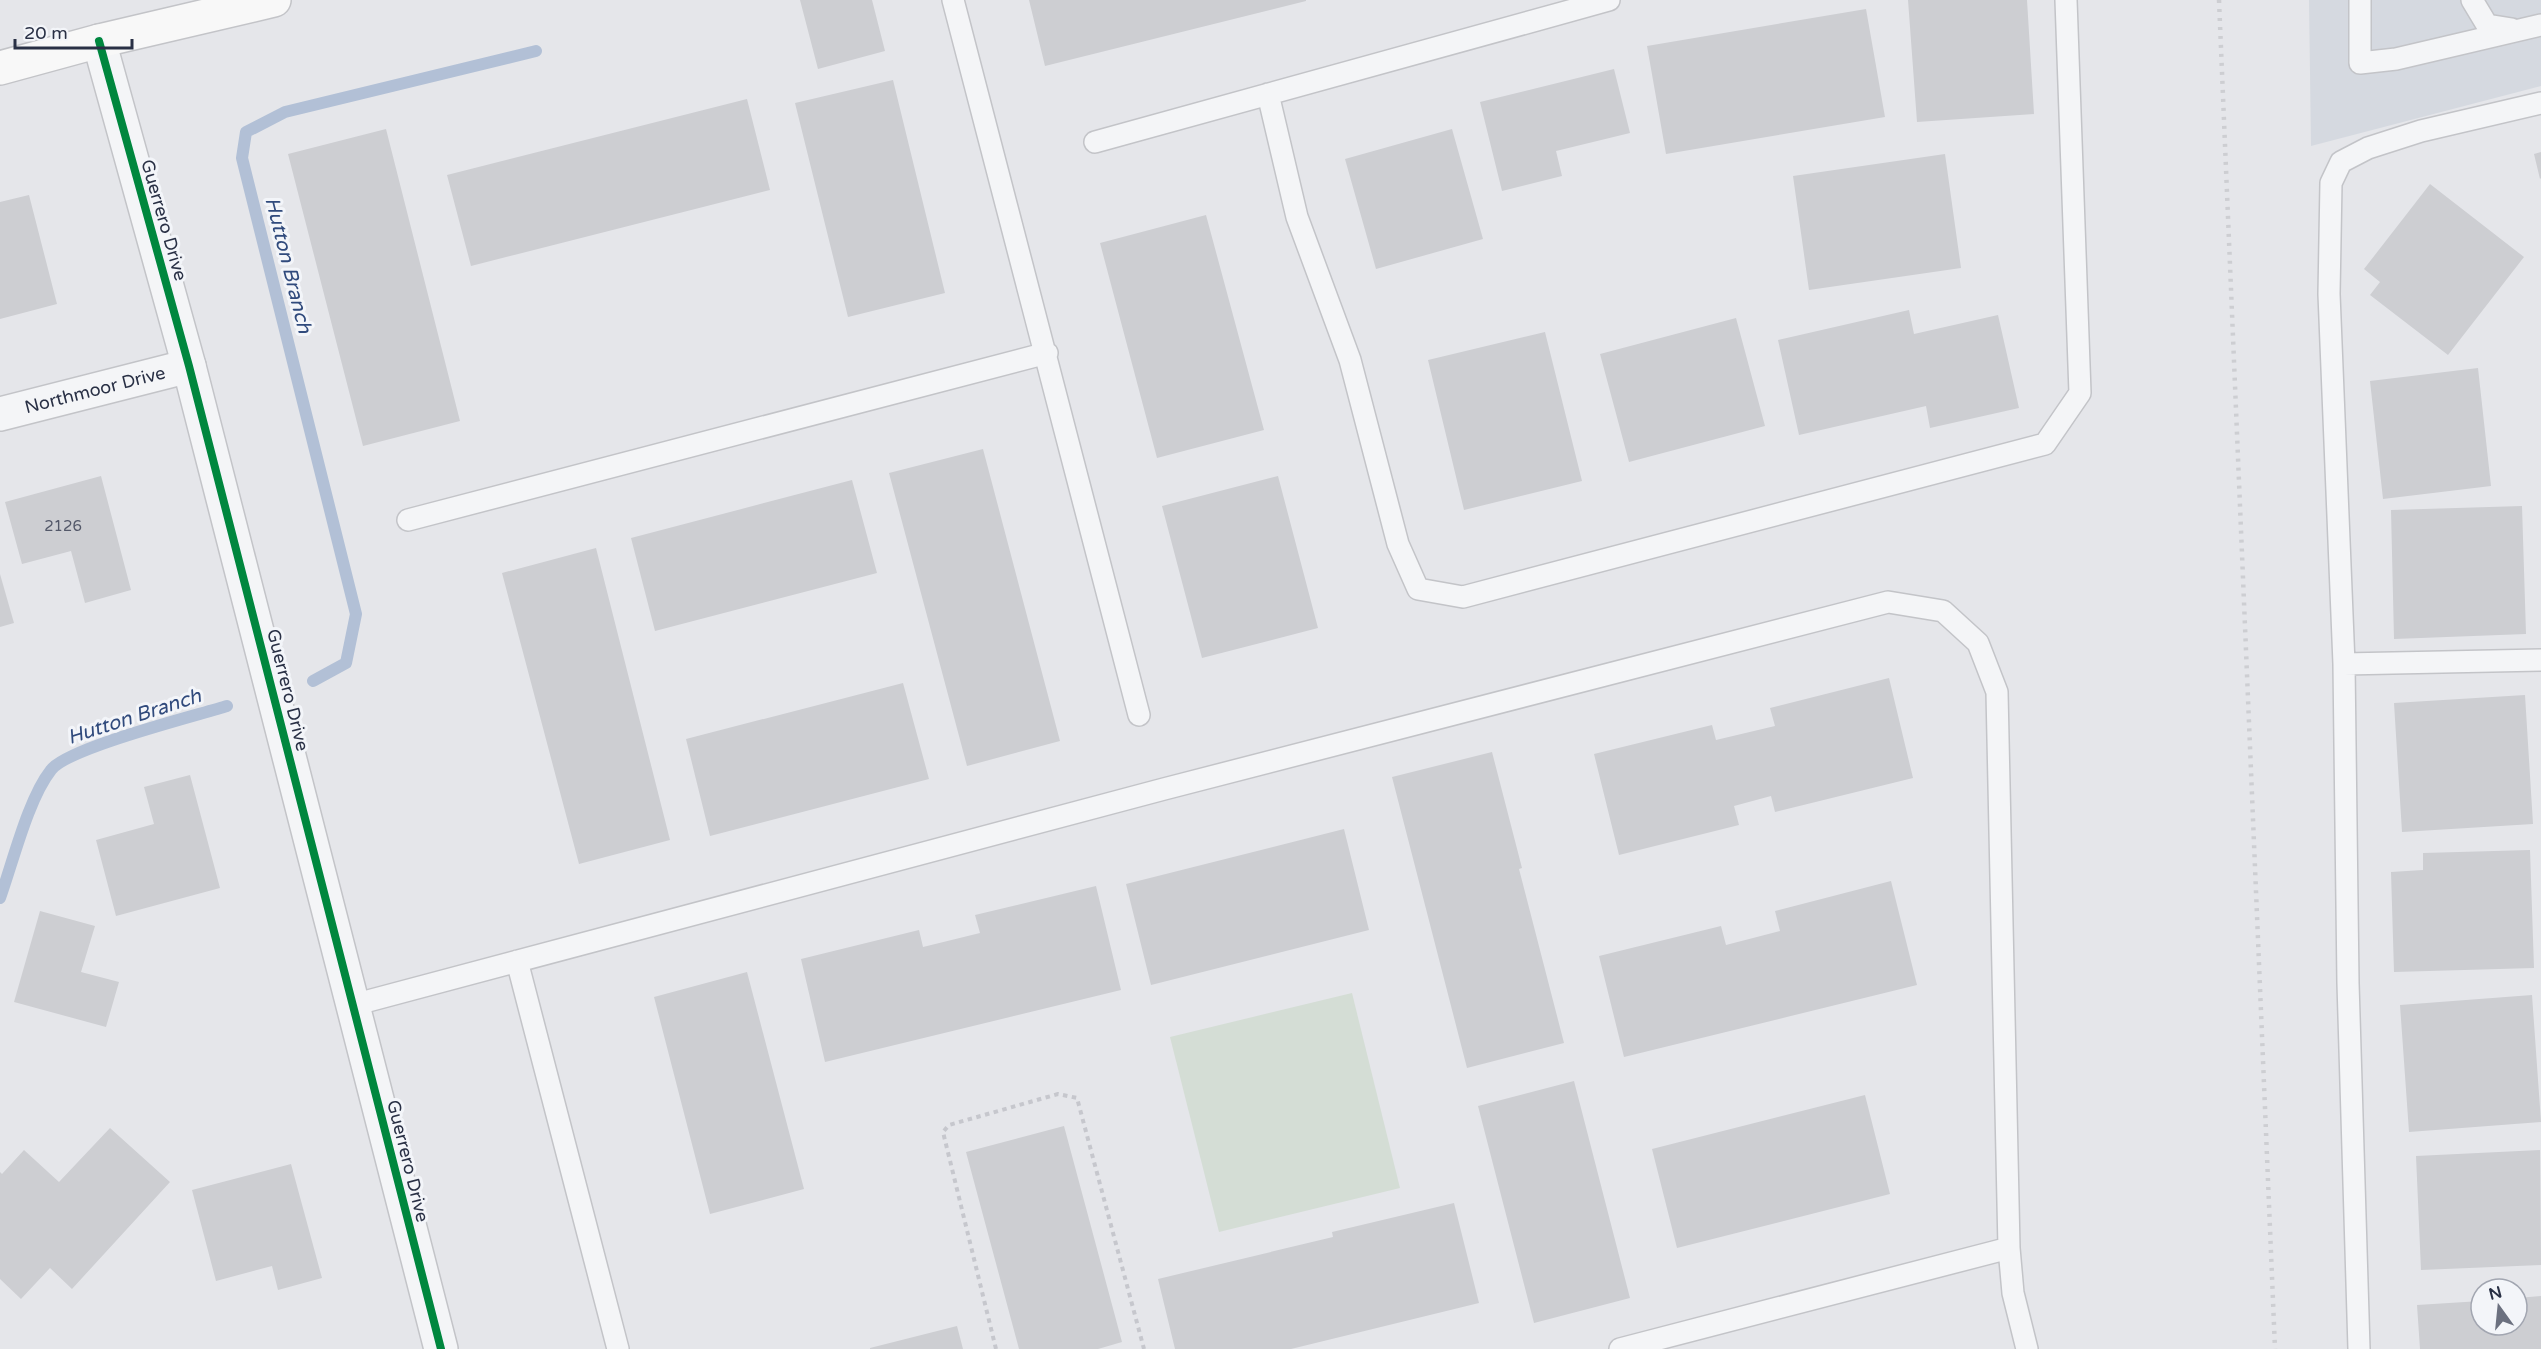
<svg xmlns="http://www.w3.org/2000/svg" width="2541" height="1349" font-family="'Varela Round',sans-serif">
<style>
.built{fill:#d5d9e0}
.green{fill:#d4ddd5}
.lines{fill:none;stroke-linecap:round;stroke-linejoin:round}
.stream{stroke:#b2c0d6;stroke-width:12}
.building{fill:#cdced2}
.service-casing{stroke:#c3c4c8;stroke-width:24}
.minor-casing{stroke:#c3c4c8;stroke-width:36}
.secondary-casing{stroke:#c3c4c8;stroke-width:36}
.path{stroke:#c6c7cd;stroke-width:4;stroke-dasharray:4.5 4.5;stroke-linecap:butt}
.service{stroke:#f4f5f7;stroke-width:21}
.minor{stroke:#f4f5f7;stroke-width:33}
.secondary{stroke:#f8f8f8;stroke-width:33}
.rail{stroke:#cdced2;stroke-width:4.5;stroke-dasharray:3 6;stroke-linecap:butt}
.cycleway-casing{stroke:#f3f5f9;stroke-width:11}
.cycleway{stroke:#00873e;stroke-width:8}
.labels{text-anchor:middle;stroke-width:6;stroke-linejoin:round;paint-order:stroke}
.number-label{font-size:15px;fill:#535869}
.street-label{font-size:18px;fill:#293045;stroke:#f3f5f9}
.water-label{font-size:20px;font-style:italic;fill:#304a7c;stroke:#f3f5f9}
</style>
<rect width="100%" height="100%" fill="#e5e6ea"/>
<path class="built" d="M2309 0H2541V86L2311 146Z"/>
<path class="green" d="M1352 993 1400 1188 1219 1232 1170 1037Z"/>
<g class="lines">
<path class="stream" d="M313 681 346 663 356 614 242 158 246 132 285 112 536 51
M0 898C13 862 28 799 51 770 67 748 195 716 227 706"/>
</g>
<path class="building" d="M800 0H872L885 51 818 69Z
M1029 0H1306V1L1045 66Z
M1908 0H2027L2034 114 1917 122Z
M1866 9 1885 117 1666 154 1647 46Z
M1614 69 1630 133 1556 151 1562 176 1502 191 1480 102Z
M893 80 945 293 848 317 795 103Z
M747 99 770 190 471 266 447 175Z
M386 129 460 421 363 446 288 154Z
M1452 129 1483 239 1376 269 1345 159Z
M2541 152V178L2540 179 2534 154Z
M1945 154 1961 268 1809 290 1793 176Z
M2430 184 2524 257 2448 355 2370 295 2380 282 2364 269Z
M29 195 57 304 0 319V202Z
M1206 215 1264 430 1157 458 1100 243Z
M1909 310 1914 334 1998 315 2019 408 1930 428 1926 406 1799 435 1778 340Z
M1736 318 1765 426 1629 462 1600 354Z
M1545 332 1582 481 1464 510 1428 360Z
M2478 368 2491 486 2383 499 2370 381Z
M983 449 1060 741 967 766 889 473Z
M101 476 131 590 85 603 71 551 22 564 5 502Z
M1278 476 1318 628 1202 658 1162 506Z
M852 480 877 573 655 631 631 538Z
M2522 506 2526 634 2394 639 2391 510Z
M596 548 670 840 579 864 502 573Z
M0 574 14 623 0 627Z
M1889 678 1913 778 1775 812 1771 796 1734 806 1739 825 1619 855 1594 754 1712 725 1716 740 1775 726 1770 708Z
M903 683 929 779 710 836 686 739Z
M2525 695 2533 824 2402 832 2394 703Z
M1492 752 1522 868 1519 869 1564 1043 1467 1068 1392 777Z
M190 775 220 888 116 916 96 840 154 824 144 787Z
M1344 829 1369 930 1151 985 1126 884Z
M2530 850 2534 968 2394 972 2391 872 2423 870V853Z
M1891 881 1917 985 1624 1057 1599 956 1721 926 1726 945 1780 931 1775 911Z
M1096 886 1121 990 825 1062 801 959 919 930 923 947 980 933 975 915Z
M40 911 95 926 81 972 119 982 106 1027 14 1002Z
M747 972 804 1189 710 1214 654 997Z
M2532 995 2541 1122 2409 1132 2400 1005Z
M1574 1081 1630 1298 1534 1323 1478 1106Z
M1865 1095 1890 1194 1677 1248 1652 1149Z
M1064 1126 1122 1342 1098 1349H1019L966 1152Z
M110 1128 170 1182 72 1289 50 1268 21 1299 0 1279V1172L2 1174 24 1150 59 1182Z
M2540 1150 2541 1265 2421 1270 2416 1156Z
M291 1164 322 1278 278 1290 272 1266 216 1281 192 1190Z
M1454 1203 1479 1303 1291 1349H1175L1158 1279 1333 1237 1332 1232Z
M2541 1296V1349H2420L2417 1305 2481 1301V1325H2517V1298Z
M957 1326 963 1349H870V1348Z"/>
<g class="lines">
<g class="service-casing">
<path id="service" d="M953 0 1139 715
M2360 0V63L2396 59 2541 25
M2472 0 2487 25 2512 29
M1268 94 1297 217 1350 360 1398 544 1418 589 1463 597 2045 444 2080 393 2066 0
M1095 142 1609 0
M408 520 1047 353
M2344 664 2541 660
M517 961 618 1349
M353 1005 1164 789 1888 602 1943 611 1978 643 1997 692 2009 1248 2013 1293 2027 1349
M1620 1349 2009 1248
M2359 1349 2348 983 2344 664 2329 294 2331 183 2341 162 2368 148 2421 131 2541 103"/>
</g>
<g class="minor-casing">
<g id="minor">
<path d="M99 41 189 366 441 1349"/>
<path id="s1" d="M0 414 189 366"/>
</g>
</g>
<g class="secondary-casing">
<path id="secondary" d="M0 68 99 41 274 0"/>
</g>
<path class="path" d="M996 1349 943 1132 949 1125 1058 1094 1077 1098 1144 1349"/>
<use href="#service" class="service"/>
<use href="#minor" class="minor"/>
<use href="#secondary" class="secondary"/>
<path class="rail" d="M2219 0 2275 1349"/>
<g class="cycleway-casing">
<path id="cycleway" d="M99 41 189 366 441 1349"/>
</g>
<use href="#cycleway" class="cycleway"/>
</g>
<g class="labels">
<g class="number-label">
<text x="63" y="531">2126</text>
</g>
<g class="street-label">
<text transform="translate(164 220) rotate(74)" y="6">Guerrero Drive</text>
<text dy="6" stroke="none"><textPath href="#s1" startOffset="98">Northmoor Drive</textPath></text>
<text transform="translate(288 690) rotate(76)" y="6">Guerrero Drive</text>
<text transform="translate(408 1161) rotate(76)" y="6">Guerrero Drive</text>
</g>
<g class="water-label">
<text transform="translate(289 265) rotate(76)" y="7">Hutton Branch</text>
<text transform="translate(134 716) rotate(-18)" y="7">Hutton Branch</text>
</g>
</g>
<g transform="translate(2499 1307) rotate(345)"><circle r="28" fill="#f3f5f9" stroke="#a2a6b1" stroke-width="1.5"/>
<path d="M0-4.5L10 22L0 15L-10 22Z" fill="#6b707f"/>
<text y="-9" font-size="16" font-weight="bold" text-anchor="middle" fill="#293045">N</text>
</g>
<path d="M15 39v9h117v-9" fill="none" stroke="#293045" stroke-width="3"/>
<text x="24" y="39" font-size="18" fill="#293045" stroke="#f3f5f9" stroke-width="4.5" paint-order="stroke">20 m</text>
</svg>
